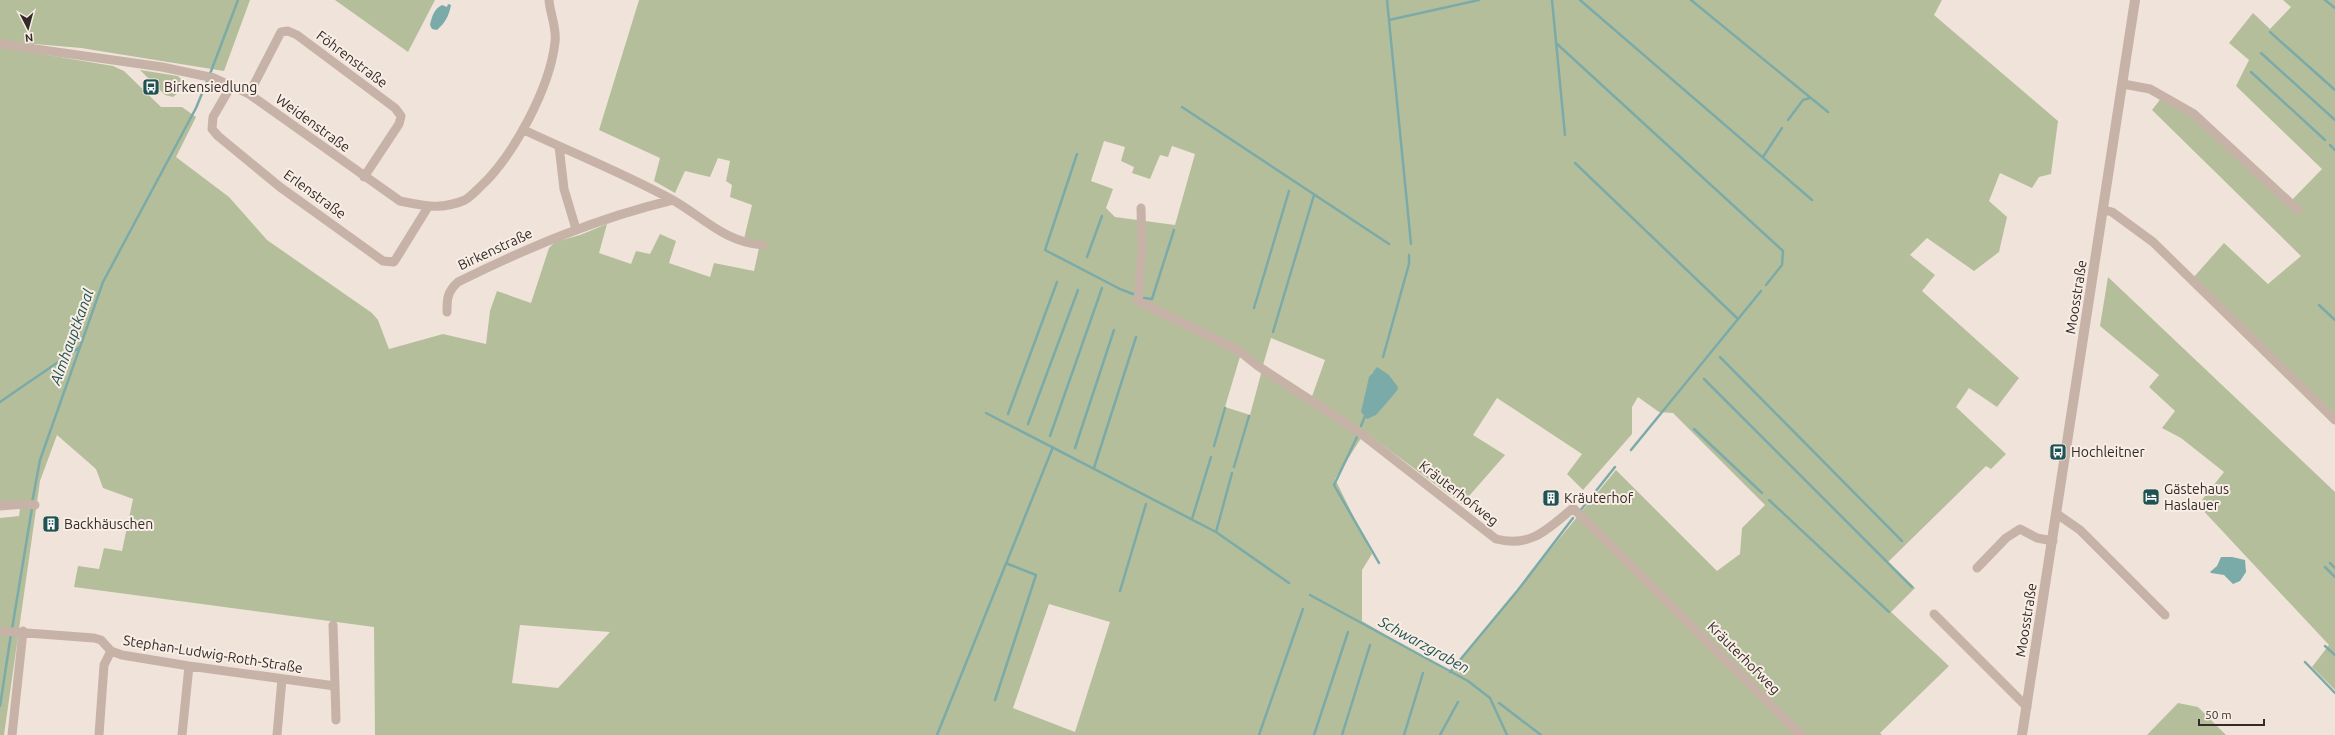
<svg xmlns="http://www.w3.org/2000/svg" width="2335" height="735" font-family="Ubuntu,sans-serif">
<style>
.green{fill:#b5be9b;fill-rule:evenodd}
.water{fill:#7baba9}
.lines{fill:none;stroke-linecap:round;stroke-linejoin:round}
.stream{stroke:#7baba9;stroke-width:2.5}
.minor{stroke:#c7b2a7;stroke-width:9}
.tertiary{stroke:#c7b2a7;stroke-width:10}
.labels{text-anchor:middle;stroke-width:4;stroke-linejoin:round;paint-order:stroke}
.street-label{font-size:14px;fill:#342a27;stroke:#f8eee6}
.poi-label{font-size:14px;fill:#342a27;stroke:#f8eee6;text-anchor:start}
.water-label{font-size:15px;font-style:italic;fill:#1f5251;stroke:#f8eee6}
</style>
<rect width="100%" height="100%" fill="#f0e3da"/>
<path class="green" d="M0 0H250L224 71 81 48 0 41Z
M335 0H435L408 52Z
M639 0H1942L1934 15 2058 121 2051 174 2039 177 2032 188 2000 173 1989 201 2007 217 1999 252 1974 271 1927 238 1910 255 1935 275 1922 291 2019 378 1997 407 1969 388 1956 407 2006 454 1991 469 1986 466 1888 562 1915 588 1891 612 1949 666 1880 733 1882 735H375L374 627 74 587 78 566 99 569 104 548 122 551 133 499 103 488 96 469 57 435 40 481 4 735H0V518L19 516 20 508 0 503V47L113 66 124 71 161 107H182L196 117 176 157 229 197 267 240 372 313 378 320 389 349 443 334 486 344 490 311 497 291 531 303 549 248 555 242 580 235 607 224 599 253 631 264 636 251 650 254 660 234 676 241 669 263 710 277 714 263 754 271 759 248 744 239 752 205 730 197 732 185 726 181 730 161 718 158 710 177 685 171 675 193 654 181 660 158 599 130ZM1104 141 1125 147 1121 161 1134 167 1132 173 1150 179 1160 155 1168 157 1172 146 1195 154 1175 225 1115 217 1106 208 1113 189 1091 181ZM1271 338 1325 360 1310 402 1262 370 1250 415 1225 407 1242 350 1263 365ZM1372 372 1397 391 1383 406 1365 396ZM1638 397 1659 412 1673 413 1765 505 1742 528 1740 554 1717 571 1616 470 1449 672 1362 621V570L1372 554 1335 479 1365 432 1462 504 1505 455 1473 435 1497 398 1582 454 1567 474 1583 490 1632 434V407ZM1049 604 1110 622 1075 732 1013 708ZM520 625 610 632 558 688 512 683Z
M2283 0H2335V414L2193 278 2224 243 2268 284 2301 256 2152 110 2162 97 2192 117 2288 204 2322 169 2236 86 2249 60 2229 43 2253 13 2270 29 2291 7Z
M140 70 178 76 182 80V90L173 97 165 95Z
M2108 277 2335 492V690L2312 667 2329 645 2198 505 2224 472 2181 438 2162 428 2175 411 2149 387 2159 375 2100 326Z
M2178 703 2198 707 2226 735H2147Z"/>
<path class="water" d="M448 4 451 5C449 16 445 23 437 30L432 29 430 25C432 16 434 9 442 5L447 7Z
M1377 367 1389 375 1398 387 1397 391 1376 415 1367 419 1361 412 1369 377Z
M2221 557H2232L2245 560 2246 572 2240 581 2233 584 2224 575 2211 573 2210 572 2217 566Z"/>
<g class="lines">
<path class="stream" d="M1387 0 1411 244
M1552 0 1565 135
M1580 0 1812 200
M1691 0 1828 112
M2325 0 2335 8
M1389 20 1479 0
M2270 32 2335 90
M1556 43 1783 251 1782 265 1766 285
M2261 53 2335 120
M2251 72 2325 140
M210 74 238 0
M1182 107 1389 244
M1788 120 1803 100 1810 98
M2330 145 2335 150
M1077 154 1045 250 1120 289 1133 294
M1763 157 1782 128
M1575 163 1738 319
M1087 257 1102 216
M1144 298 1152 299 1174 230
M2319 305 2335 320
M1254 308 1289 191
M1273 332 1314 195
M1383 357 1409 264V255
M1720 357 1902 541
M1704 379 1912 587
M0 402 80 347
M986 413 1216 532 1289 583
M1008 414 1057 282
M1028 424 1078 290
M1361 426 1365 416
M1694 429 1762 493
M1050 436 1102 288
M1357 437 1334 485 1379 563
M1214 446 1225 408
M1075 448 1114 330
M1631 450 1761 291
M1234 467 1249 416
M1094 468 1136 337
M1769 500 1889 612
M32 503 40 460 103 282 196 108 208 79
M1580 511 1615 467
M1192 519 1211 457
M1216 532 1232 473
M2330 563 2335 568
M2325 567 2335 577
M1120 591 1146 504
M1310 595 1468 681 1490 698 1507 735
M12 629 32 508
M2325 646 2335 655
M2305 662 2335 693
M1450 672 1518 590 1573 518
M995 700 1036 575 1008 564
M1499 703 1541 735
M0 706 11 634
M937 735 1053 447
M1259 735 1303 609
M1314 735 1348 632
M1342 735 1370 645
M1404 735 1423 673
M1440 735 1458 702"/>
<path class="minor" d="M0 44 162 67 214 78 249 94 400 201C424 206 442 210 465 200 470 197 475 192 479 188 513 157 550 88 555 42 557 28 550 14 549 0
M2123 84 2150 89 2194 114 2298 210
M231 86 213 117 212 129 218 136 280 187 383 261 394 262 428 207
M249 94 281 32 288 31 297 35 395 108 401 116 399 124 364 177
M524 130C573 153 623 173 671 199 702 216 725 243 763 245
M559 146 564 189 576 229
M1141 208 1142 248 1138 301 1238 350 1258 366 1355 429 1496 539C1531 548 1548 529 1573 508L1801 735
M2104 210 2112 212 2153 242 2335 420
M447 312C447 299 447 292 458 282 527 248 597 218 673 200
M0 506 25 504 35 505
M2057 514 2080 530 2165 615
M1977 568 2006 538 2020 529 2037 538 2053 541
M1934 614 2027 707
M0 631 94 638 101 640 111 651 122 655 189 666 335 686 333 625
M335 686 336 720
M12 735 23 631
M99 735 104 665 111 651
M182 735 189 666
M277 735 282 679"/>
<path class="tertiary" d="M2022 735 2135 0"/>
</g>
<defs>
<g id="bus-square" transform="scale(0.9)"><rect x="-9" y="-9" width="18" height="18" rx="4" fill="#1f5251" stroke="#f8eee6"/><path d="M-5-6H5V4H4V6H2V4H-2V6H-4V4H-5ZM-3.5-4V0h7V-4ZM-3.5 1.2v1.5H-2V1.2ZM2 1.2v1.5H3.5V1.2Z" fill="#fff"/></g>
<g id="hotel-square" transform="scale(0.9)"><rect x="-9" y="-9" width="18" height="18" rx="4" fill="#1f5251" stroke="#f8eee6"/><path d="M-6-4.5h1.5V1H6V5H4.5V3h-9V5H-6ZM-4 0a1.8 1.8 0 1 1 3.6 0ZM.5 0V-2.5h3Q6-2.5 6 0Z" fill="#fff"/></g>
<g id="building-square" transform="scale(0.9)"><rect x="-9" y="-9" width="18" height="18" rx="4" fill="#1f5251" stroke="#f8eee6"/><path d="M-4-6H4V6H1V3H-1V6H-4ZM-2.5-4.3h1.7v1.8h-1.7ZM.8-4.3h1.7v1.8H.8ZM-2.5-1h1.7V.8h-1.7ZM.8-1h1.7V.8H.8Z" fill="#fff"/></g>
</defs>
<g fill-rule="evenodd">
<use href="#bus-square" x="151" y="87"/>
<use href="#bus-square" x="2058" y="452"/>
<use href="#hotel-square" x="2151" y="497"/>
<use href="#building-square" x="1551" y="498"/>
<use href="#building-square" x="51" y="524"/>
</g>
<g class="labels">
<g class="street-label">
<text transform="translate(352 59) rotate(37)" y="5">Föhrenstraße</text>
<text transform="translate(313 123) rotate(36)" y="5">Weidenstraße</text>
<text transform="translate(315 194) rotate(36)" y="5">Erlenstraße</text>
<text transform="translate(495 249) rotate(-25)" y="5">Birkenstraße</text>
<text transform="translate(2076 297) rotate(-81)" y="5">Moosstraße</text>
<text transform="translate(1459 493) rotate(38)" y="5">Kräuterhofweg</text>
<text transform="translate(2026 620) rotate(-81)" y="5">Moosstraße</text>
<text transform="translate(213 654) rotate(9)" y="5">Stephan-Ludwig-Roth-Straße</text>
<text transform="translate(1744 658) rotate(45)" y="5">Kräuterhofweg</text>
</g>
<g class="poi-label">
<text x="164" y="92">Birkensiedlung</text>
<text x="2071" y="457">Hochleitner</text>
<text x="2164" y="494">Gästehaus<tspan x="2164" dy="16">Haslauer</tspan></text>
<text x="1564" y="503">Kräuterhof</text>
<text x="64" y="529">Backhäuschen</text>
</g>
<g class="water-label">
<text transform="translate(72 337) rotate(-70)" y="5">Almhauptkanal</text>
<text transform="translate(1424 645) rotate(29)" y="5">Schwarzgraben</text>
</g>
</g>
<g transform="translate(28 28) rotate(174)" stroke="#f8eee6" stroke-width="3" paint-order="stroke">
<path d="M0-3L7 15L0 10L-7 15Z" fill="#342a27"/>
<text y="-6" font-size="11" font-weight="bold" text-anchor="middle" fill="#342a27">N</text>
</g>
<path d="M2199 719v6h65v-6" fill="none" stroke="#342a27" stroke-width="2"/>
<text x="2205" y="719" font-size="12" fill="#342a27" stroke="#f8eee6" stroke-width="3" paint-order="stroke">50 m</text>
</svg>
